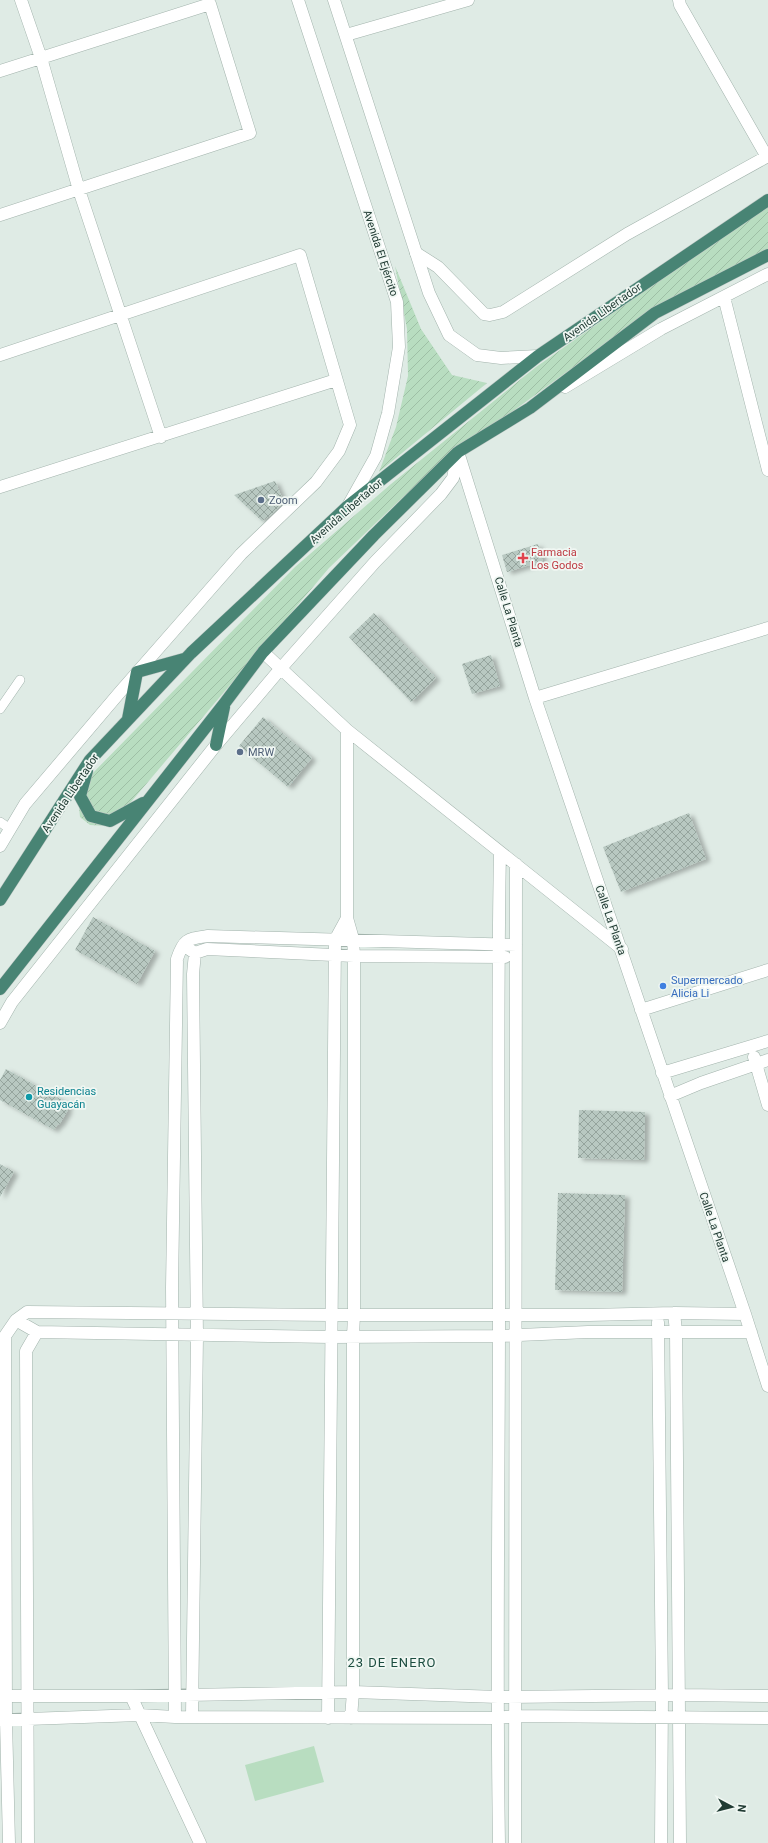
<svg xmlns="http://www.w3.org/2000/svg" width="768" height="1843" font-family="Roboto,sans-serif">
<style>
.park{fill:#b8ddc0}
.garden{fill:url(#garden-furrows)}
.building{fill:url(#building-cross-hatch);filter:url(#shadow)}
.lines{fill:none;stroke-linecap:round;stroke-linejoin:round}
.service-casing{stroke:#a2b3ac;stroke-width:10}
.minor-casing{stroke:#a2b3ac;stroke-width:13}
.tertiary-casing{stroke:#a2b3ac;stroke-width:13}
.trunk-casing{stroke:#c1c8c6;stroke-width:13}
.service{stroke:#fff;stroke-width:9}
.minor{stroke:#fff;stroke-width:12}
.tertiary{stroke:#fff;stroke-width:12}
.trunk{stroke:#488474;stroke-width:12}
.service-dot{fill:#5c6f8a;stroke:#f0f7f3;stroke-width:1.5}
.health-dot{fill:#e0444e;stroke:#f0f7f3;stroke-width:1.5}
.shop-dot{fill:#3f7fe0;stroke:#f0f7f3;stroke-width:1.5}
.culture-dot{fill:#0f9aa8;stroke:#f0f7f3;stroke-width:1.5}
.labels{text-anchor:middle;stroke-width:3.5;stroke-linejoin:round;paint-order:stroke}
.street-label{font-size:11px;fill:#203b33;stroke:#f0f7f3}
.service-label{font-size:11px;fill:#4e5e75;stroke:#f0f7f3;text-anchor:start}
.health-label{font-size:11px;fill:#be3a42;stroke:#f0f7f3;text-anchor:start}
.shop-label{font-size:11px;fill:#366cbe;stroke:#f0f7f3;text-anchor:start}
.culture-label{font-size:11px;fill:#0d838f;stroke:#f0f7f3;text-anchor:start}
.quarter-label{font-size:13px;letter-spacing:1px;fill:#1c4d40;stroke:#f0f7f3}
</style>
<defs>
<pattern id="garden-furrows" width="10" height="10" patternUnits="userSpaceOnUse"><rect width="10" height="10" fill="#b8ddc0"/><path d="M-1 1l2-2M0 10L10 0M9 11l2-2" fill="none" stroke="#9ebfa5"/></pattern>
<pattern id="building-cross-hatch" width="8" height="8" patternUnits="userSpaceOnUse"><rect width="8" height="8" fill="#b8c8c1"/><path d="M0 0l8 8M0 8l8-8" fill="none" stroke="#95a49d"/></pattern>
<filter id="shadow"><feDropShadow dx="4.5" dy="2.5" stdDeviation="2" flood-color="#0004"/></filter>
</defs>
<rect width="100%" height="100%" fill="#dfebe5"/>
<path class="park" d="M314 1746 324 1782 255 1801 245 1765Z"/>
<path class="garden" d="M768 204V255L656 307 428 473 329 568 120 815 106 826 90 825 80 817 78 797 87 779 295 567 391 484 536 367Z
M395 266 421 329 452 375 487 383 379 472 396 427 408 376 407 329Z"/>
<path class="building" d="M275 481 284 502 271 515 262 521 234 495Z
M538 544 543 561 507 572 502 555Z
M374 613 436 678 411 702 349 637Z
M491 655 500 686 472 694 462 664Z
M263 717 312 758 288 787 239 746Z
M689 813 706 859 621 892 603 847Z
M93 917 155 951 137 984 75 950Z
M6 1069 69 1104 66 1109 68 1110 59 1125 58 1124 54 1130 0 1100V1080Z
M579 1110 645 1112 644 1160 578 1158Z
M0 1164 14 1172 0 1197Z
M558 1193 625 1195 622 1292 555 1290Z"/>
<g class="lines">
<g class="service-casing">
<path id="service" d="M0 709 20 680
M0 822 10 829"/>
</g>
<g class="minor-casing">
<path id="minor" d="M21 0 41 58 79 190 161 437
M679 0 680 5 767 157
M346 35 468 0
M0 71 210 4 250 133 0 215
M416 253 438 267 484 314 490 315 503 312 627 234 768 156
M724 297 768 470
M0 355 300 255 350 425 339 451 316 482 241 554 120 692 25 804 0 846
M565 387 661 329 768 274
M458 452 535 698 745 1314 768 1386
M0 487 336 380
M263 652 347 730 622 949
M535 698 768 628
M347 730V918L353 939 354 956V1314L353 1337V1692L351 1718
M189 949 195 953 207 949 354 956 505 957
M641 1010 768 970
M0 1023 12 1002 216 745 282 667 375 562 441 494 453 478 458 453
M754 1057 768 1105
M662 1073 768 1041
M670 1096 701 1083 768 1060
M674 1313 676 1331 680 1843
M16 1320 37 1332 331 1337 499 1336 588 1332H751
M658 1322 662 1696 661 1843
M0 1696H131L353 1692 498 1697 680 1695 768 1696
M131 1696 200 1843
M192 1716 197 1336 193 974 195 953
M175 1717 172 1288 177 959C184 938 188 939 208 936L516 945
M328 1718 335 940 347 918
M0 1720 139 1715 175 1717 497 1718 516 1716 768 1718
M9 1843 6 1720 5 1336 16 1320 27 1312 331 1315H589L674 1313 745 1314
M28 1843 26 1351 37 1332
M499 1843C496 1665 499 1488 499 1310 499 1157 497 1005 500 852
M515 1843 516 864"/>
</g>
<g class="tertiary-casing">
<path id="tertiary" d="M298 0 397 302 399 347 388 413 376 456 348 506
M334 0 429 293 449 335 477 355 501 358 538 356"/>
</g>
<g class="trunk-casing">
<path id="trunk" d="M128 719 137 672 184 659
M216 745 224 707
M87 771 80 796 91 816 110 821 143 803
M0 900 90 760 191 653 348 506 538 356 768 200
M0 989 224 704 263 652 374 535 458 452 530 408 655 313 768 255"/>
</g>
<use href="#service" class="service"/>
<use href="#minor" class="minor"/>
<use href="#tertiary" class="tertiary"/>
<use href="#trunk" class="trunk"/>
</g>
<g class="service-dot">
<circle cx="261" cy="500" r="4"/>
<circle cx="240" cy="752" r="4"/>
</g>
<path class="health-dot" d="M521 552h4v4h4v4h-4v4h-4v-4h-4v-4h4z"/>
<circle class="shop-dot" cx="663" cy="986" r="4"/>
<circle class="culture-dot" cx="29" cy="1097" r="4"/>
<g class="labels">
<g class="street-label">
<text transform="translate(381 253) rotate(72)" y="4">Avenida El Ejército</text>
<text transform="translate(602 312) rotate(-35)" y="4">Avenida Libertador</text>
<text transform="translate(346 511) rotate(-41)" y="4">Avenida Libertador</text>
<text transform="translate(509 612) rotate(73)" y="4">Calle La Planta</text>
<text transform="translate(70 793) rotate(-56)" y="4">Avenida Libertador</text>
<text transform="translate(611 920) rotate(71)" y="4">Calle La Planta</text>
<text transform="translate(715 1227) rotate(71)" y="4">Calle La Planta</text>
</g>
<g class="service-label">
<text x="269" y="504">Zoom</text>
<text x="248" y="756">MRW</text>
</g>
<g class="health-label">
<text x="531" y="556">Farmacia<tspan x="531" dy="13">Los Godos</tspan></text>
</g>
<g class="shop-label">
<text x="671" y="984">Supermercado<tspan x="671" dy="13">Alicia Li</tspan></text>
</g>
<g class="culture-label">
<text x="37" y="1095">Residencias<tspan x="37" dy="13">Guayacán</tspan></text>
</g>
<g class="quarter-label">
<text x="392" y="1667">23 DE ENERO</text>
</g>
</g>
<g transform="translate(732 1807) rotate(97)" stroke="#f0f7f3" stroke-width="3" paint-order="stroke">
<path d="M0-3L7 15L0 10L-7 15Z" fill="#203b33"/>
<text y="-6" font-size="11" font-weight="bold" text-anchor="middle" fill="#203b33">N</text>
</g>
</svg>
